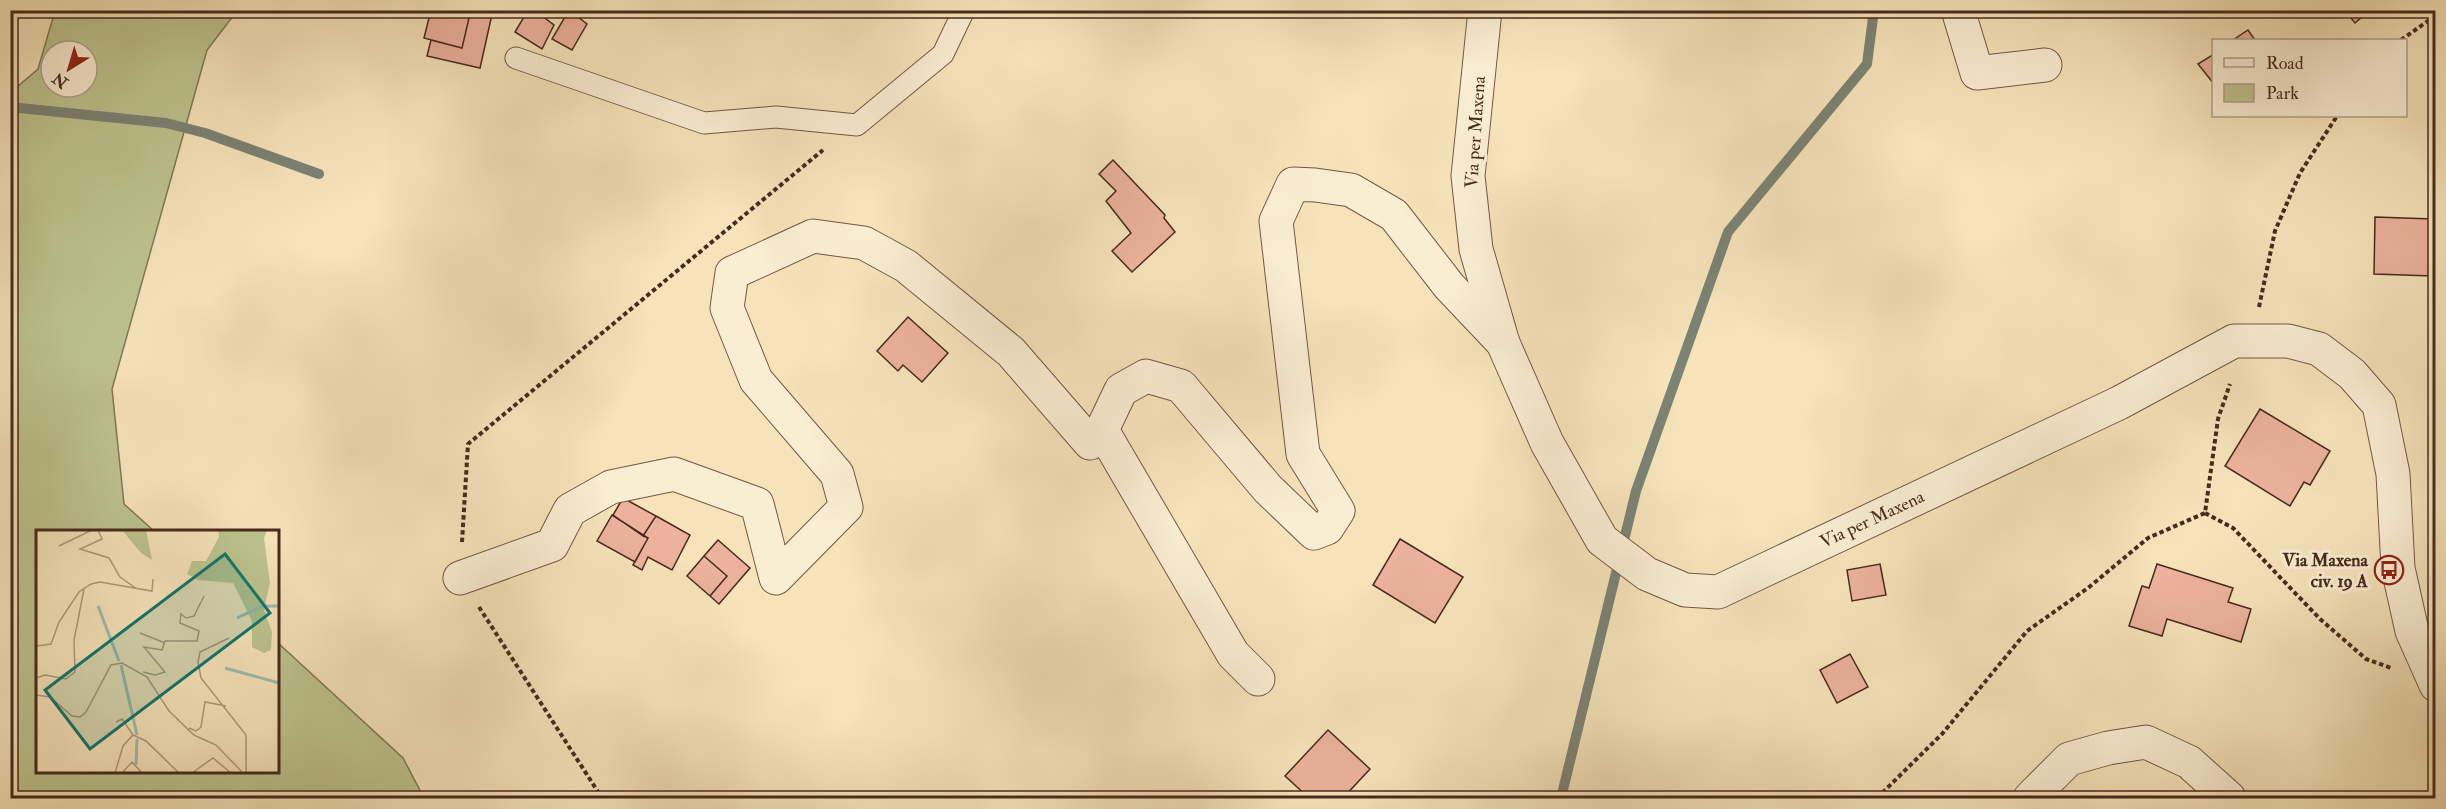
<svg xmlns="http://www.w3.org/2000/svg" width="2446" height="809" font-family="'IM FELL Double Pica',serif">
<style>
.green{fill:#bdc48f;stroke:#827756;stroke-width:1.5;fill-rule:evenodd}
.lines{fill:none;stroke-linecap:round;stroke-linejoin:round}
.stream{stroke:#7b8375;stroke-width:10}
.building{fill:#ecb29d;stroke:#482a1d;stroke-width:1.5}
.service-casing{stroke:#745844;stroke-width:23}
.minor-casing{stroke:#745844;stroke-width:35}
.tertiary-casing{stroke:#745844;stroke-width:35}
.path{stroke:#482a1d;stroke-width:4;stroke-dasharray:4.5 3;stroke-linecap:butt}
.service{stroke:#f9edd2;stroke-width:21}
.minor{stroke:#f9edd2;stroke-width:33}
.tertiary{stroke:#f9edd2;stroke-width:33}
.labels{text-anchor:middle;stroke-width:6;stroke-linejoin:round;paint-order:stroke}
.street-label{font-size:18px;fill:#482a1d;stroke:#f9edd2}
.poi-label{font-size:18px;font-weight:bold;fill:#482a1d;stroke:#f9edd2;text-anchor:end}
.inset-river{fill:none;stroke:#9dbeb0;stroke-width:3}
.inset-road{fill:none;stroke:#b0997b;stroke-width:1.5}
.view{fill:#0f766e;fill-opacity:0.15;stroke:#0f766e;stroke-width:3}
.inset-edge{fill:none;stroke:#482a1d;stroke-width:3}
</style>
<rect width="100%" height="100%" fill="#f6e3ba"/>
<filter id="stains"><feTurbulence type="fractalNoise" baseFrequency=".00333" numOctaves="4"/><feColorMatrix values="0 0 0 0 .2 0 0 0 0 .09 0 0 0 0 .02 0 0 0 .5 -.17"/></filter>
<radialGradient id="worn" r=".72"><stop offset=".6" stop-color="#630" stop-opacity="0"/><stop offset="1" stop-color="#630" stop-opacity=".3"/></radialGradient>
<path class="green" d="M55 11H237L207 50 112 389 124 504 154 531 38 532V772H278V643L403 758 424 798H11V92L38 69ZM51 51H87V87H51Z"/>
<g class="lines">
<path class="stream" d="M10 107 166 123 205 133 319 174
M1561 798 1636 491 1728 232 1867 64 1874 10"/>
</g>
<path class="building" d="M431 10H444L469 18 462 48 424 38Z
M467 10H493L480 68 427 56 431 40 462 48 469 18 465 16Z
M528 10H534L554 25 542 49 515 32Z
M569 10 587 24 572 50 552 39Z
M2350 10H2370L2355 23 2347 13Z
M2248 30 2255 40H2233Z
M2214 54V84L2198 64Z
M1113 160 1165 215 1164 218 1175 232 1132 272 1112 251 1131 233 1106 201 1116 191 1099 174Z
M2375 217 2433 219 2432 276 2374 274Z
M908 317 948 353 922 382 903 365 898 371 877 351Z
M2260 409 2330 451 2310 485 2304 482 2290 506 2225 466Z
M623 498 656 516 643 536 613 515Z
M612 515 648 538 635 562 597 541Z
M656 516 690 535 672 570 648 557 642 570 633 565 648 538 643 536Z
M1400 539 1463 577 1435 623 1373 585Z
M718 540 750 568 719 604 710 596 727 576 704 556Z
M704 556 727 576 710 596 687 576Z
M1880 564 1886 595 1852 601 1847 570Z
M2157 564 2233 588 2228 602 2251 609 2241 642 2167 619 2162 636 2129 626 2142 586 2149 588Z
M1850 654 1868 687 1837 703 1820 670Z
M1328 730 1370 769 1343 798H1309L1285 776Z"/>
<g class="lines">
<g class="service-casing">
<path id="service" d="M516 58 704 123 776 117 857 125 943 54 964 10"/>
</g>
<g class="minor-casing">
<path id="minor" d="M1958 10 1977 73 2045 65
M1102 430 1233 654 1258 679
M460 578 552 545 570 510 611 487 674 474 757 504 776 578 846 507 837 474 756 380 727 308 732 273 813 236 864 243 906 266 1011 352 1090 443 1102 430 1121 390 1146 376 1181 386 1268 489 1314 533 1327 528 1338 511 1303 454 1276 221 1293 184 1315 185 1351 190 1394 215 1449 286 1503 343"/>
</g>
<g class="tertiary-casing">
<path id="tertiary" d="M1485 10 1468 176 1476 249 1503 343 1547 443 1602 540 1647 574 1685 590 1718 592 2119 403 2234 341H2288L2319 349 2352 374 2379 405 2393 474 2398 568 2412 631 2436 685
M2030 798 2069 759 2108 748 2146 742 2189 762 2229 798"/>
</g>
<path class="path" d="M2401 40 2435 16 2433 10
M2259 307 2275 231 2300 173 2337 116
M2205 513 2233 528 2320 619 2366 659 2391 668
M462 542 468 444 823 150
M479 607 602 798
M1877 798 1942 734 2027 631 2088 588 2148 538 2205 513 2218 419 2230 384"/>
<use href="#service" class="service"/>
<use href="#minor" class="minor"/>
<use href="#tertiary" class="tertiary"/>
</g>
<defs>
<g id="bus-ring" transform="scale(1.5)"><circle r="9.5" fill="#f9edd2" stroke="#8f2418" stroke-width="1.5"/><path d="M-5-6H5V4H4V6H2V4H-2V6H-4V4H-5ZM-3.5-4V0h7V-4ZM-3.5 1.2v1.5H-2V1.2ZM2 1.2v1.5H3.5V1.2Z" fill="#8f2418"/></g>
</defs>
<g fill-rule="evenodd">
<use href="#bus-ring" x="2389" y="570"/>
</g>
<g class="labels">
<g class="street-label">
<text transform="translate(1475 132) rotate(-86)" y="6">Via per Maxena</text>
<text transform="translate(1872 519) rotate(-25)" y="6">Via per Maxena</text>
</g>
<g class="poi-label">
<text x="2368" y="566">Via Maxena<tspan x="2368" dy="21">civ. 19 A</tspan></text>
</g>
</g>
<g transform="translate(36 530)">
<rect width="243" height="243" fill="#f6e3ba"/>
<path d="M86 0H110L116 30 105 23ZM182 0H231L228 8 234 53 228 80 236 102 235 120 228 123 216 117V91L197 53 162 50 151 44 156 31H170L183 7Z" fill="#bdc48f"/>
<path class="inset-river" d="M62 76 83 131M201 88 227 76H243M85 135 101 205M189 138 243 153M100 235 101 209"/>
<path class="inset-road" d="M62 0 66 9 44 19 73 28 84 47 101 59M23 16 56 0M104 103 129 113M193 108 164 122 162 132 165 148 210 205V243M0 116 15 114 23 92 43 62 55 54 64 52 116 61 117 49M107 142 119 145 129 142 108 117 126 120 129 111H161L163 101 144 93 145 84 150 88 158 86 168 66M0 148 9 145 30 149 39 142 38 110 48 59M0 165 14 167 36 186 44 187 50 182 75 135 86 133 111 147 133 181 158 205 180 215 207 243M80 192 86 189 97 205M153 198 160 201 165 197 169 172 190 176M79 243 87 216 97 205 110 211 143 243M86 243 96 232 106 243M156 243 177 228 195 243"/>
<path class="view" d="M189 24 234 83 54 219 9 160Z"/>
<rect width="243" height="243" class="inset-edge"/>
</g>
<rect width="2446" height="809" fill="none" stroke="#f6e3ba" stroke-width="36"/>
<rect x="12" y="12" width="2422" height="785" fill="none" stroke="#482a1d" stroke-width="3"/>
<rect x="18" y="18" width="2410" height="773" fill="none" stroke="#482a1d" stroke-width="1.5"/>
<rect x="2212" y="39" width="195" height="78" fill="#f9edd2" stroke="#b29f8a" stroke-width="1.5"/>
<rect x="2224" y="58" width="30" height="9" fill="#f9edd2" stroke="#b29f8a" stroke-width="1.5"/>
<text x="2266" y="69" font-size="18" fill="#482a1d">Road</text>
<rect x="2224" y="84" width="30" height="18" fill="#bdc48f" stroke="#b29f8a" stroke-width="1.5"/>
<text x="2266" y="99" font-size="18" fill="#482a1d">Park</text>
<g transform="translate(69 69) rotate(217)"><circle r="28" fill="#f9edd2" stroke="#b29f8a" stroke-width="1.5"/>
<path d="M0-4.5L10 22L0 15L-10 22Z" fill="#8f2418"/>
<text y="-9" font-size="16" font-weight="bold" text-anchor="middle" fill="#482a1d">N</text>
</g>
<rect width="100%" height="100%" filter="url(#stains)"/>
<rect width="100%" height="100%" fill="url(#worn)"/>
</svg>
